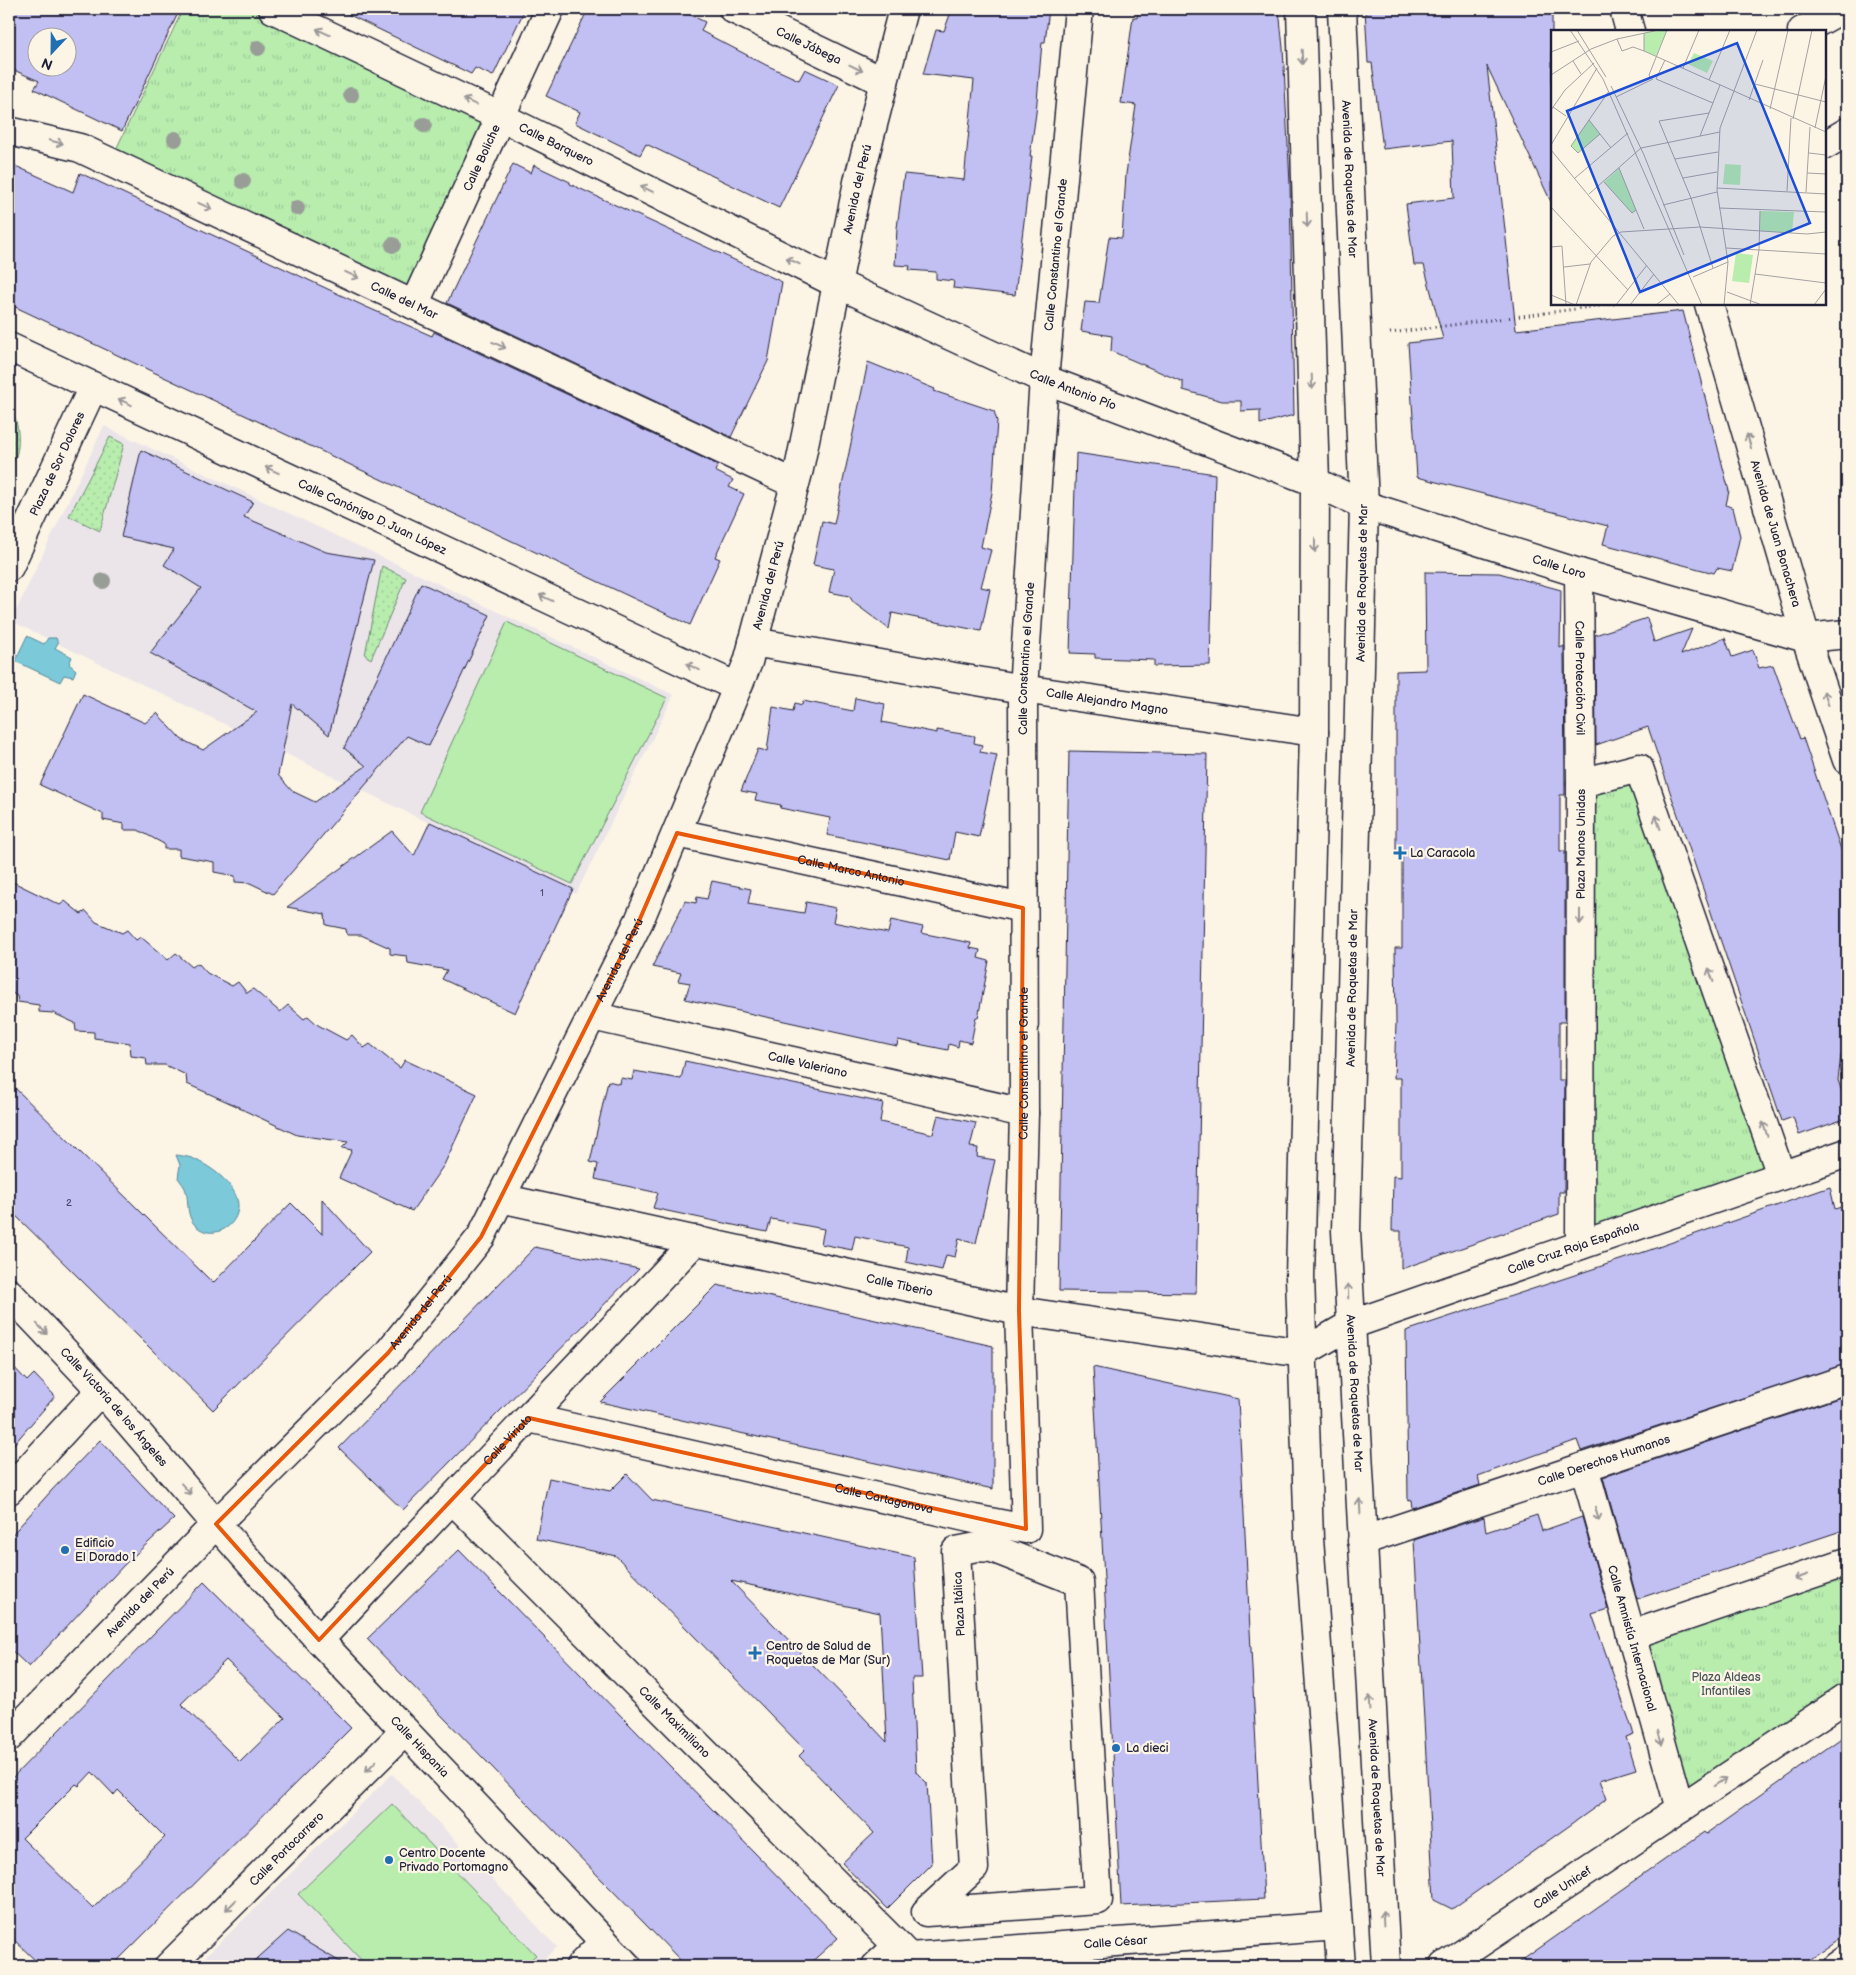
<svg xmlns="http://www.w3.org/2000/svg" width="1856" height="1975" font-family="'Balsamiq Sans',sans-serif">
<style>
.built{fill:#ebe5e9}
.grass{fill:url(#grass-dots);stroke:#6d8874}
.park{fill:url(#park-tufts);stroke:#6d8874}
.pitch{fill:#b8edae;stroke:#6d8874}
.water{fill:#7bc9d9;stroke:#57869a}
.building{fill:#c2bff2;stroke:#22223b;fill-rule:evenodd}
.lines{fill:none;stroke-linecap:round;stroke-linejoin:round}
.pedestrian-casing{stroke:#22223b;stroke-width:31}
.minor-casing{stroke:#22223b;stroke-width:31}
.tertiary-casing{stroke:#22223b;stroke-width:31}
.secondary-casing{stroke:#22223b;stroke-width:31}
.path{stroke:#22223b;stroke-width:3;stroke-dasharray:1 4;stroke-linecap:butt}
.pedestrian{stroke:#fcf5e5;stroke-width:28}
.minor{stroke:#fcf5e5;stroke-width:28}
.tertiary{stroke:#fcf5e5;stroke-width:28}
.secondary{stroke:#fcf5e5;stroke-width:28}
.tree{fill:#999d97}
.oneway{stroke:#9a9698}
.marked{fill:none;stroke:#e8590c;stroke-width:4;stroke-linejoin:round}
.poi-dot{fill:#1f6fb2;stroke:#fcf5e5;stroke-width:2}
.labels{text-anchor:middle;stroke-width:4.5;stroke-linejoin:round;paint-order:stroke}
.number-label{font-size:10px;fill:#4a4969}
.street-label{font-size:12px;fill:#22223b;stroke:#fcf5e5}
.poi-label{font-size:12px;fill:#22223b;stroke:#fcf5e5;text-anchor:start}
.park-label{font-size:12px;fill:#485558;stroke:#fcf5e5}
.inset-road{fill:none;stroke:#a5a1a1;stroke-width:1}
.view{fill:#1d4ed8;fill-opacity:0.15;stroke:#1d4ed8;stroke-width:2.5}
.inset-edge{fill:none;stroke:#22223b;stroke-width:2.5}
</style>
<defs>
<pattern id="grass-dots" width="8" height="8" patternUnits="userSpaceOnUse" patternTransform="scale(1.25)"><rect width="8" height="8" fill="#b8edae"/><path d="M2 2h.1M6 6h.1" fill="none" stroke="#9ecb97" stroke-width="1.8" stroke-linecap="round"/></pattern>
<pattern id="park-tufts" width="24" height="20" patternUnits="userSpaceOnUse" patternTransform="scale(1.25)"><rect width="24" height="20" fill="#b8edae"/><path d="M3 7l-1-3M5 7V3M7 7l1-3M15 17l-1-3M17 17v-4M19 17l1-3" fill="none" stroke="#9ecb97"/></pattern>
</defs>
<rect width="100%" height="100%" fill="#fcf5e5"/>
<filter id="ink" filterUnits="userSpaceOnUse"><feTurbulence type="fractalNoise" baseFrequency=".02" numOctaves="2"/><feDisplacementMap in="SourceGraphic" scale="10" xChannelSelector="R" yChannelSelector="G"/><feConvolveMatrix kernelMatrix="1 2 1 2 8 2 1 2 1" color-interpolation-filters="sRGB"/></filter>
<g filter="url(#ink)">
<path class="built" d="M104 426 674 695 576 894 11 621Z
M392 1774 557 1947 537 1966H196Z"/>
<path class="grass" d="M9 405C20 421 23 454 9 468Z
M110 437 124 444 100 531 69 516Z
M382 566 406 578 371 659 365 655Z"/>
<path class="park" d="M183 9H273L501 117 414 305 110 162Z
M1639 768 1781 1175 1580 1245 1581 783Z
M1847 1562V1697L1680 1809 1631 1635Z"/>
<path class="pitch" d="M507 622 667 698 572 884 420 812Z
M392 1804 536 1955 524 1966H367L298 1894Z"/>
<path class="water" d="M27 636 44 644 48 638H56L58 643 55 648 72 657 69 664 76 670 73 677 64 675 60 682 15 661Z
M176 1155C183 1156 192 1157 198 1161 215 1169 244 1191 237 1213 232 1231 208 1240 194 1224 186 1214 189 1203 186 1191 185 1187 181 1182 178 1178L180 1165Z"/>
<path class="building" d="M9 9H41L50 13 53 9H180L122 131 34 89 39 81 9 68ZM38 38H68V68H38Z
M337 9H525L493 76 475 68 471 74Z
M588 9H678L705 22 701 31 766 65 799 80 805 69 839 85 779 208 646 144 640 155 575 123 580 112 546 96Z
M952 9H1049L1045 42H1042L1036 113 1030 156H1032L1015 295 953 288 954 281 936 279V272L909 270 910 266 895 265 897 228 904 174 964 180 974 80 923 74 936 30 944 31Z
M1138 9H1279L1283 48 1290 184 1294 415 1260 424V410L1241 411V401H1222L1183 390V382L1111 351 1112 336 1081 331 1085 302 1099 303 1109 237 1122 238 1126 174 1136 105 1121 103 1133 17 1137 18Z
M1365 9H1552V204L1487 66 1516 330 1683 311 1729 491 1726 505 1733 508 1740 536 1732 571 1717 568 1714 573 1603 544 1608 526 1417 477 1408 343 1443 339 1424 265H1414L1406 204 1454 198 1452 141 1383 149 1372 63H1368Z
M9 163 73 192 80 173 364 306 432 336 434 332 718 465 715 471 733 480 729 487 744 494 715 557 720 559 690 625 9 304Z
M513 164 531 173 534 165 570 182V184L782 282 768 361 731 437 447 303Z
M868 362 935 389 934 391 994 411 997 421 992 493 981 547 991 550 981 587 990 589 981 631 892 613 889 629 854 603 849 596 829 592 834 569 813 565 822 521 834 524Z
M141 450 253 502 244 517 326 552 374 560 329 735 292 704 278 775 292 791 315 802 366 766 344 748 421 583 490 615 429 746 407 736 273 894 250 883 235 882V876L214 872V862L179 856V849H164V844L138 830H124V824L103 820V814L40 785 83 694 145 723 157 713 181 739 203 750 257 712 150 653 201 588 164 565 174 549 121 537Z
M1076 453 1215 474 1210 665 1154 666V660L1095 658V654L1070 653Z
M1425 572 1499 573 1561 590 1560 648 1564 646 1565 795H1560V851H1565V1022H1559V1080H1565L1564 1192H1559V1214L1401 1269V1231H1392L1393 1176 1401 1177V1078H1394L1396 1023 1395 948H1402V852H1396V671L1426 670Z
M1647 618 1654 642 1692 629 1681 655 1725 638 1732 657 1753 650 1759 668 1773 665 1800 739 1803 738 1847 867V1053L1841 1055 1838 1080 1847 1107V1118L1799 1135 1793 1117 1782 1121 1648 727 1596 745 1595 635Z
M855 698 885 704 882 722 937 733V730L975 736 974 743 982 745 980 752 997 755 979 837 955 832 950 860 827 835 830 818 780 808 781 805 755 800 757 794 741 791 758 749 767 751 773 707 793 711 795 703 802 705 803 701 853 711Z
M1069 751 1207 754 1196 1293 1059 1291Z
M430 822 573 889 515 1013 442 979 447 970 408 963 407 956 390 954V948L361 935H347L346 929 326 925 325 914 287 907 392 831 414 856Z
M9 880 60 905 65 901 81 914 86 911 96 922 122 933 127 930 136 940 141 937 168 960 176 953 192 967 198 963 207 973 232 986 238 982 247 993 253 989 280 1012 288 1005 304 1019 308 1016 318 1025 346 1040 352 1035 364 1048 370 1044 400 1068 405 1060 477 1094 444 1165 412 1211 339 1178 352 1150 342 1148 348 1142 297 1135 239 1108V1107L187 1084 186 1075 165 1065H147L146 1058 131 1056 130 1043 94 1038V1032L76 1031 75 1023 53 1013 39 1012V1005L18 1002 17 996 9 991Z
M712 881 751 889 748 904 804 913 806 902 836 908 833 922 888 933 891 920 923 927 921 933 971 943 970 948 980 950 978 958 989 961 978 1018 976 1017 971 1043 959 1040 958 1047 949 1044 948 1050 898 1040 897 1046 685 999 690 983 678 981 681 973 652 967 685 901 696 903 697 897 707 899Z
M685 1061 883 1103 880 1122 933 1134 938 1115 976 1123 970 1147 978 1148 977 1157 995 1160 976 1243 959 1238 955 1257 946 1255 942 1270 906 1262 908 1247 855 1236 852 1250 821 1244 824 1229 771 1219 767 1232 738 1226 653 1208 658 1193 595 1179 598 1164 590 1162 608 1081 620 1084 621 1078 632 1080 634 1071 681 1079Z
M9 1082 213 1283 291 1203 322 1234V1199L370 1252 213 1410 9 1209Z
M1830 1187 1835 1209 1847 1205V1364L1581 1451 1577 1440 1478 1476 1480 1485 1412 1508 1411 1500 1408 1501 1406 1331 1647 1251Z
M535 1247 639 1269 403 1510 339 1448Z
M717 1285 993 1346V1489L600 1402Z
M9 1362 27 1381 34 1374 55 1396 9 1450Z
M1093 1367 1238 1399 1264 1899 1121 1906Z
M1847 1395V1529L1637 1599 1603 1477Z
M100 1440 174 1519 124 1565 29 1667 9 1648V1538L52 1490Z
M627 1474 652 1500 914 1557 922 1678H912L916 1772 927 1783 932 1864 887 1909 842 1863 874 1833 799 1756 805 1750 616 1556 536 1539 549 1478 610 1491ZM731 1581 880 1613 887 1742 855 1708Z
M1537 1515 1542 1531 1582 1517 1608 1609 1592 1614 1634 1734 1626 1737 1636 1769 1600 1780 1607 1799 1452 1909 1434 1900 1414 1540 1484 1517 1486 1532Z
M459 1550 838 1938 807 1966H686L367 1639Z
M204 1582 351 1728 112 1966H41L9 1935V1781ZM226 1660 285 1718 240 1762 181 1704ZM92 1772 114 1795 118 1790 165 1837 93 1908 22 1838 76 1784 79 1786Z
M1847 1734V1933L1800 1966H1514L1704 1832 1706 1834Z
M288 1931 347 1966H249Z"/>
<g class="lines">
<g class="pedestrian-casing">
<path id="pedestrian" d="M977 1547 992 1548 1079 1582 1098 1900 926 1912 974 1868 956 1551Z"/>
</g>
<g class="minor-casing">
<g id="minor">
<path id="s1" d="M273 9 501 117 836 283 1044 379 1315 482 1364 505 1579 573 1806 638 1847 634"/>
<path id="s2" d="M733 9 884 82"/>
<path d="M1624 9 1630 31"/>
<path d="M1802 31 1842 9"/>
<path id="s3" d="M9 131 80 148 795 484"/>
<path d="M1825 145 1847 132"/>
<path id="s4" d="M1709 304 1806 638 1847 760"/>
<path id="s5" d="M414 305 550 9"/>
<path id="s6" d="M9 347 737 687"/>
<path id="s7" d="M9 567 93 387"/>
<path id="s8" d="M1579 573 1581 783"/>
<path id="s9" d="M753 642 1023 689 1314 732"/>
<path id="s10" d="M677 833 1023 908"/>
<path id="s11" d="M592 1016 1024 1113"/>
<path id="s12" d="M500 1198 1019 1311 1302 1353 1350 1325 1847 1153"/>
<path id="s13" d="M1580 1245 1581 783 1639 768 1781 1175"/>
<path id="s14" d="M9 1293 101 1390 216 1524 319 1640 627 1966"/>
<path id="s15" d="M529 1418 974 1519 1026 1529 1019 1311 1024 1113 1023 689 1044 379 1079 9"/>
<path id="s16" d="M1584 1467 1680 1809"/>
<path d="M9 1490 101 1390"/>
<path id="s17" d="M452 1499 909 1957 1338 1926"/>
<path id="s18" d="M1362 1541 1847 1379"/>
<path d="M1631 1635 1847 1562"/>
<path id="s19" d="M319 1640 696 1240"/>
<path id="s20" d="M169 1966 405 1731"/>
<path d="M580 1966 604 1942"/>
<path d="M876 1966 898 1946"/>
<path id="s21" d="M1445 1966 1847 1697"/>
<path d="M1837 1966 1847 1959"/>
</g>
</g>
<g class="tertiary-casing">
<g id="tertiary">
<path id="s22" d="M9 1737 216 1524 388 1353 481 1237 639 921 748 662 799 469 858 182 903 9"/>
</g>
</g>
<g class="secondary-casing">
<g id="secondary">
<path d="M1301 9 1315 482 1314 732 1300 1277 1309 1539 1341 1966"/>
<path id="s23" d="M1342 9 1364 505 1346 1231 1386 1966"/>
</g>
</g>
<path class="path" d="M1390 333 1614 304"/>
<use href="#pedestrian" class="pedestrian"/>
<use href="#minor" class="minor"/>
<use href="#tertiary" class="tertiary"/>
<use href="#secondary" class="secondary"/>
</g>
<g class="tree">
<circle cx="258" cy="48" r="8"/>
<circle cx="351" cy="95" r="8"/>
<circle cx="424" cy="125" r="8"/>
<circle cx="175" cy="139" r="8"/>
<circle cx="243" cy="181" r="8"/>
<circle cx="297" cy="208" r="8"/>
<circle cx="393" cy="245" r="8"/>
<circle cx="103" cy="581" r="8"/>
</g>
<defs><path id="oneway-shaft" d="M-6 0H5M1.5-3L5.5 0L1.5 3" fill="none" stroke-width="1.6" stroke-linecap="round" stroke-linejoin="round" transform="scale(1.25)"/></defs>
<g class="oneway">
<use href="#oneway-shaft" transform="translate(323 32) rotate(-155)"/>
<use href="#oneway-shaft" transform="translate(1302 57) rotate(88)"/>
<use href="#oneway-shaft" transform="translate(856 68) rotate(26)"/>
<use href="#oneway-shaft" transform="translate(470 102) rotate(-155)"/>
<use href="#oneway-shaft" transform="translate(56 142) rotate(13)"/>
<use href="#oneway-shaft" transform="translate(647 189) rotate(-154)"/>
<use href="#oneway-shaft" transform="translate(205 206) rotate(25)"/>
<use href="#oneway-shaft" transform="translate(1307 220) rotate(88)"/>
<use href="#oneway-shaft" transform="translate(793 261) rotate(-154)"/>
<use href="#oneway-shaft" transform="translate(352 275) rotate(25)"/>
<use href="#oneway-shaft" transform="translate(499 345) rotate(25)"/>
<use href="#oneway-shaft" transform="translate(1312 382) rotate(88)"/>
<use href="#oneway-shaft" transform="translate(125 402) rotate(-155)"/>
<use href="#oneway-shaft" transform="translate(1749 441) rotate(-106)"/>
<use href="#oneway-shaft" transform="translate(272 470) rotate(-155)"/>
<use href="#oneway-shaft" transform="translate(1315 545) rotate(90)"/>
<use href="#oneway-shaft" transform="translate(546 598) rotate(-155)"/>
<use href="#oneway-shaft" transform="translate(693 667) rotate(-155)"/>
<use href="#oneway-shaft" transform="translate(1826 698) rotate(-109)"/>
<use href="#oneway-shaft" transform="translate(1658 822) rotate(-109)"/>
<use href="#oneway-shaft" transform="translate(1580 917) rotate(90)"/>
<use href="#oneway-shaft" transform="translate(1711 975) rotate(-109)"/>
<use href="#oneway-shaft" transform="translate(1765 1129) rotate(-109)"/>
<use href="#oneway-shaft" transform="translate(1348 1291) rotate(-92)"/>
<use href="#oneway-shaft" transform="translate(42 1329) rotate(46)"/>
<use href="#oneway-shaft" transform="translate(186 1489) rotate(49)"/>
<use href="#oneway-shaft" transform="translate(1360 1506) rotate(-93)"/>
<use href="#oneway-shaft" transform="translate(1597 1514) rotate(74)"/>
<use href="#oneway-shaft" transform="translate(1801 1577) rotate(161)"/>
<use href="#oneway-shaft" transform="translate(1370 1703) rotate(-93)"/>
<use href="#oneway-shaft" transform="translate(1660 1738) rotate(74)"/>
<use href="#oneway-shaft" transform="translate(371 1766) rotate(135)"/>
<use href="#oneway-shaft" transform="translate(1720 1782) rotate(-34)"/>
<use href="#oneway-shaft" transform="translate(231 1905) rotate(135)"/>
<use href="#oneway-shaft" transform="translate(1383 1918) rotate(-93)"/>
</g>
</g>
<path class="marked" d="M677 833 1023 908 1019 1311 1026 1529 529 1418 319 1640 216 1524 388 1353 481 1237 639 921Z"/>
<g class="poi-dot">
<path d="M1397.5 845.5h5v5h5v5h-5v5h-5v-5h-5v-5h5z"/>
<circle cx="65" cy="1550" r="5"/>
<path d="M752.5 1645.5h5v5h5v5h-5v5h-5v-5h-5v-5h5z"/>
<circle cx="1116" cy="1748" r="5"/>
<circle cx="389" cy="1860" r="5"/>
</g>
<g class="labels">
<g class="number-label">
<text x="542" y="896">1</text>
<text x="69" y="1206">2</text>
</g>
<g class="street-label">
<text dy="4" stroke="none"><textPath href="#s2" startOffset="84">Calle Jábega</textPath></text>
<text dy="4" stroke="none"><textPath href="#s1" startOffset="314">Calle Barquero</textPath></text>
<text dy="4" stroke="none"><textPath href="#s5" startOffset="162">Calle Boliche</textPath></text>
<text dy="4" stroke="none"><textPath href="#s23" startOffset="170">Avenida de Roquetas de Mar</textPath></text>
<text dy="4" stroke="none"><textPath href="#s22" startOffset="1808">Avenida del Perú</textPath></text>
<text dy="4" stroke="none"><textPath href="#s15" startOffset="1785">Calle Constantino el Grande</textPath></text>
<text dy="4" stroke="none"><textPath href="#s3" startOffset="431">Calle del Mar</textPath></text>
<text dy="4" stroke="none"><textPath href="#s1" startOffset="886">Calle Antonio Pío</textPath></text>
<text dy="4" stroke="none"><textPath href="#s7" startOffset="114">Plaza de Sor Dolores</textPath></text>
<text dy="4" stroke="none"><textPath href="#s6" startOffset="401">Calle Canónigo D. Juan López</textPath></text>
<text dy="4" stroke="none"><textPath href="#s4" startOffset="239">Avenida de Juan Bonachera</textPath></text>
<text dy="4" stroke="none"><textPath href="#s1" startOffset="1404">Calle Loro</textPath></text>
<text transform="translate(1362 583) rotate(-89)" y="4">Avenida de Roquetas de Mar</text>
<text dy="4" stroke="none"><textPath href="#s22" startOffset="1402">Avenida del Perú</textPath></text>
<text dy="4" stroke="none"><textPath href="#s15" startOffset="1380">Calle Constantino el Grande</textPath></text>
<text dy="4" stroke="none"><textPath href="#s8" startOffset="105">Calle Protección Civil</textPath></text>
<text dy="4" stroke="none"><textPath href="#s9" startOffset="359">Calle Alejandro Magno</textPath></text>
<text dy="4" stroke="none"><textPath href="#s13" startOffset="401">Plaza Manos Unidas</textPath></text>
<text dy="4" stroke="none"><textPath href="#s10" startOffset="178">Calle Marco Antonio</textPath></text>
<text dy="4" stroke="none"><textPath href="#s22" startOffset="998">Avenida del Perú</textPath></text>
<text transform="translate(1352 988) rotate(-89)" y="4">Avenida de Roquetas de Mar</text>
<text dy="4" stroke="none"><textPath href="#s11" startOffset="221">Calle Valeriano</textPath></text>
<text dy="4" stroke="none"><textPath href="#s15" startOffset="975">Calle Constantino el Grande</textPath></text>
<text dy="4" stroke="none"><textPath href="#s12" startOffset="1109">Calle Cruz Roja Española</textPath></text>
<text dy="4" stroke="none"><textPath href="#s12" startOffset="409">Calle Tiberio</textPath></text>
<text dy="4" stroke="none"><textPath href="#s22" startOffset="592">Avenida del Perú</textPath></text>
<text dy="4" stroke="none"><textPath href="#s23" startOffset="1385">Avenida de Roquetas de Mar</textPath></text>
<text dy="4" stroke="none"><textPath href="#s14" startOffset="155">Calle Victoria de los Ángeles</textPath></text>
<text dy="4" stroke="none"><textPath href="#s19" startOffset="275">Calle Viriato</textPath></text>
<text dy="4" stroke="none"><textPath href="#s18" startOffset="255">Calle Derechos Humanos</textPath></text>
<text dy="4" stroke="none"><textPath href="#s15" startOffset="364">Calle Cartagonova</textPath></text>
<text dy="4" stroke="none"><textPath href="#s22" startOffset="188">Avenida del Perú</textPath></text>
<text transform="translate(959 1604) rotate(-93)" y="4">Plaza Itálica</text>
<text dy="4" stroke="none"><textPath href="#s16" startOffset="178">Calle Amnistía Internacional</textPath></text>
<text dy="4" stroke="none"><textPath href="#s17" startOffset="315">Calle Maximiliano</textPath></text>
<text dy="4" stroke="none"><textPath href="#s14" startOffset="612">Calle Hispania</textPath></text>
<text dy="4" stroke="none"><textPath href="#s23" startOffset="1790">Avenida de Roquetas de Mar</textPath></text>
<text dy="4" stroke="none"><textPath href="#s20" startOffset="166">Calle Portocarrero</textPath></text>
<text dy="4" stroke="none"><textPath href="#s21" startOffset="141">Calle Unicef</textPath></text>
<text dy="4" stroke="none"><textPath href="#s17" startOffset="854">Calle César</textPath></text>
</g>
<g class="poi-label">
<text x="1410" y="857">La Caracola</text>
<text x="75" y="1547">Edificio<tspan x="75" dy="14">El Dorado I</tspan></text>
<text x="766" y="1650">Centro de Salud de<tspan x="766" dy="14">Roquetas de Mar (Sur)</tspan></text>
<text x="1126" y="1752">La dieci</text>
<text x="399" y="1857">Centro Docente<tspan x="399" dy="14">Privado Portomagno</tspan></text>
</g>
<g class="park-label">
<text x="1726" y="1681">Plaza Aldeas<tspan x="1726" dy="14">Infantiles</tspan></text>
</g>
</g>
<g transform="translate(1551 30)">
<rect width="275" height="275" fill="#fcf5e5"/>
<path d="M116 0 105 26 93 21V3ZM38 90 49 104 27 123 20 116ZM68 138 85 180 81 183 53 152ZM209 181 243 182 241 203 209 201Z" fill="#b8edae"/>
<path d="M143 23 162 31 156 43 137 34ZM174 134 190 135 189 155 172 154ZM185 223 202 225 198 253 181 251Z" fill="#b8edae"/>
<path class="inset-road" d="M19 0 52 49 151 275M26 0 55 47M93 3V21M66 9 71 21 82 17 93 21 275 102M0 22 28 11M22 31 30 44M132 38 148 0M0 45 40 19 66 9 108 0M100 49 98 45 116 0M105 49 162 73M105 49 114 30M158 50 179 0M204 54 275 72M60 56 93 125 133 225M65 67 102 49M198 70 212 30M2 77 15 86M219 79 237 0M0 80 14 60 43 33M158 83 108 91 140 168 162 238M242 89 261 0M38 90 60 118M264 98 275 46M49 104 27 123 20 116 58 61M149 106 169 55M0 115 46 38M0 120 128 275M258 123 275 125M124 129 167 122M256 143 275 144M24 148 77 103M132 148 166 142M53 152 81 183 85 180 68 138M166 158 275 164M236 161 240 88M255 162 259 97M38 164 90 118 169 102M112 175 166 162M0 177 77 260M168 178 275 182M85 180 93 199M0 217 11 216 15 275M175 218 275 224M13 237 39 234M204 244 275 253M142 247 177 232M176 262 211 275M0 265 24 275M25 275 40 232 62 206 70 202 149 197 256 204 275 202M65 275 96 235M79 275 103 244M105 275 119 264M173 275 177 232 166 160 169 98 206 0M199 275 208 220 209 181M263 275 275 259"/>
<path class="view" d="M186 13 259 193 89 262 16 81Z"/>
<rect width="275" height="275" class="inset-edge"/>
</g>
<rect width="1856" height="1975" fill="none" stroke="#fcf5e5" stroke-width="30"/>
<rect x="15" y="15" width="1826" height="1945" fill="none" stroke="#22223b" stroke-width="2" filter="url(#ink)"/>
<g transform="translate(52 52) rotate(202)"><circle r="24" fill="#fcf5e5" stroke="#a5a1a1"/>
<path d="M0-4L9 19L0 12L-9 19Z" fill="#1f6fb2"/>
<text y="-8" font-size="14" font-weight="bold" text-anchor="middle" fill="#22223b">N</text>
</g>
</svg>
